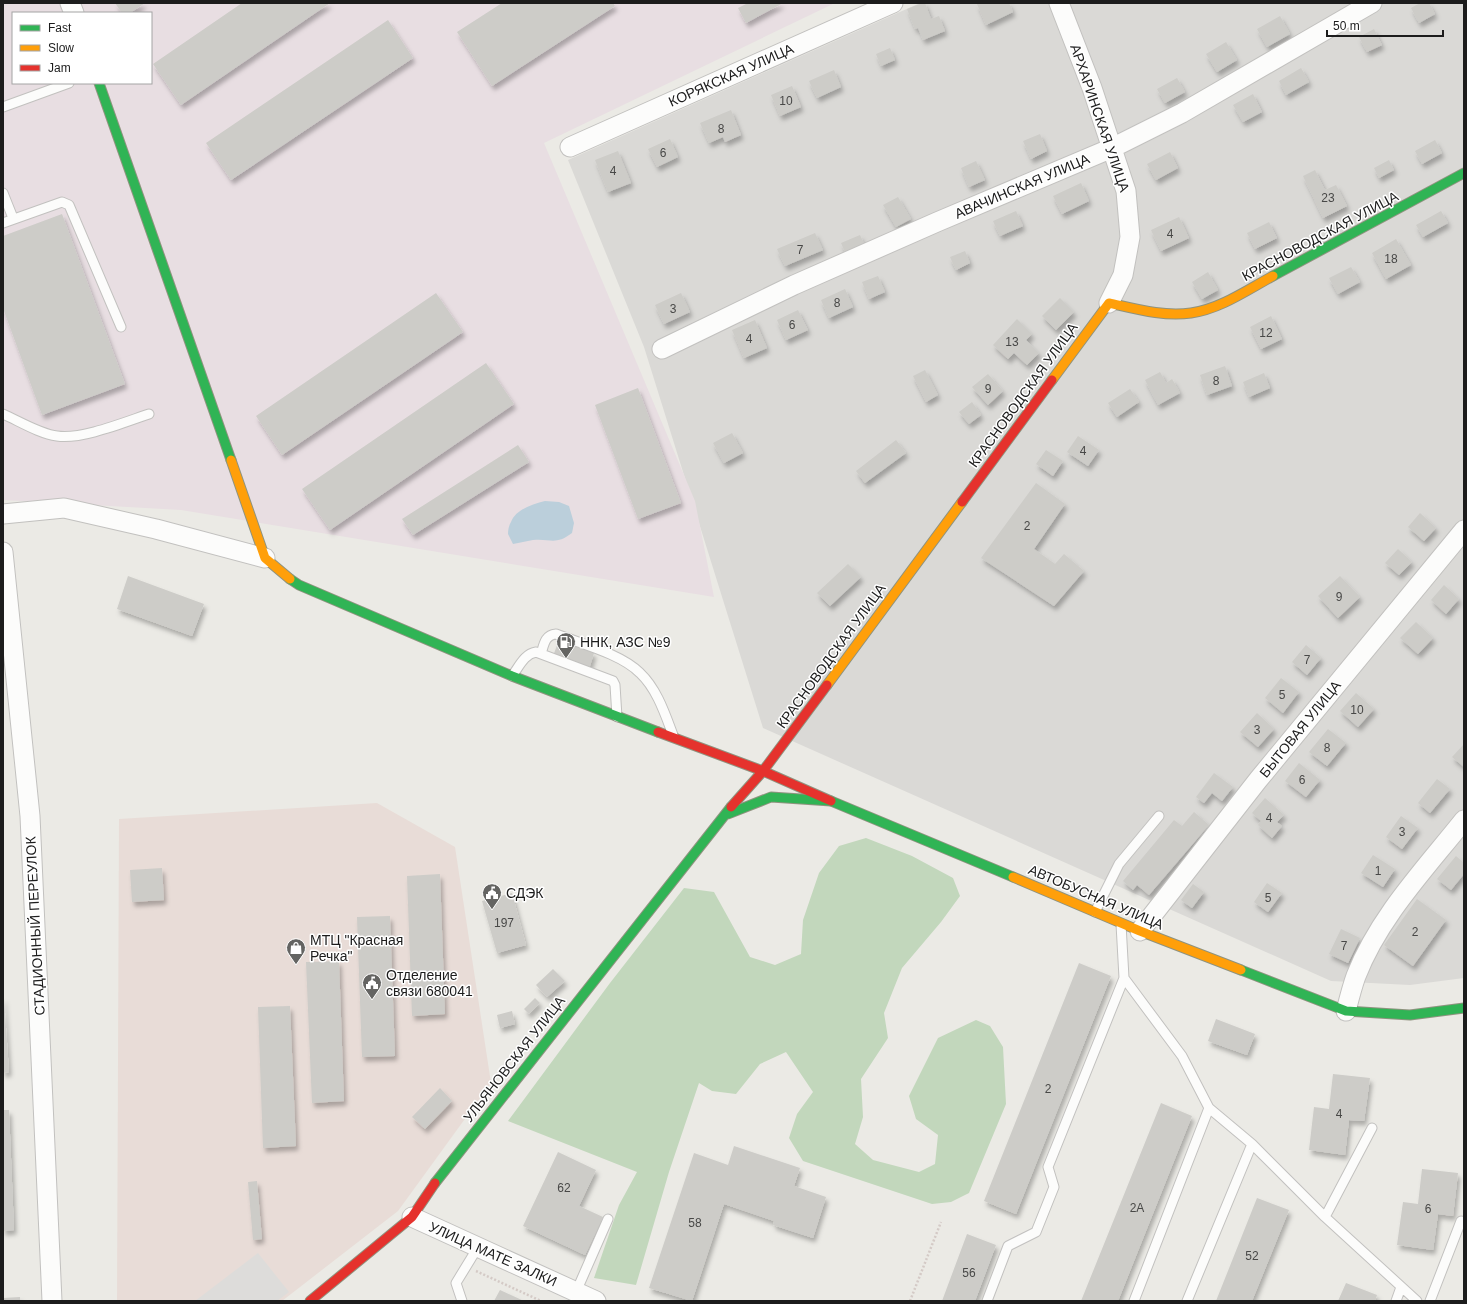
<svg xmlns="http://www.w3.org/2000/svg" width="1467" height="1304" font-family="Arial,sans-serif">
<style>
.residential{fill:#dad9d6}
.commercial{fill:#e8dcd7}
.industrial{fill:#e8dee2;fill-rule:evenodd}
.forest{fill:#c2d7bc}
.parking{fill:#dddcda}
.water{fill:#bbcfdb}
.building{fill:#cdccc8;filter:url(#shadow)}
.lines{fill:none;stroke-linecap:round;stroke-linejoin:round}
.lane-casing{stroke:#c2c1bf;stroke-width:11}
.street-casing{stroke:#c2c1bf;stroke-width:21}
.fast-casing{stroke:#8f937f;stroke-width:11}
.slow-casing{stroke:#8f937f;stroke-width:11}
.jam-casing{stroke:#8f937f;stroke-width:11}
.path{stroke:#d4cac6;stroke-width:2.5;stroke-dasharray:2 2;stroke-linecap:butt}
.lane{stroke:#fcfcfb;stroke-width:9}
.street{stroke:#fcfcfb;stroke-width:19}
.fast{stroke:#30b455;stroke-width:9}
.slow{stroke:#ff9f0a;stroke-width:9}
.jam{stroke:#e5322d;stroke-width:9}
.labels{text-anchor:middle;stroke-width:3;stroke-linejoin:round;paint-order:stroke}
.number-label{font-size:12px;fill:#484847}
.street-label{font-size:14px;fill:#1c1c1c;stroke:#fff}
.poi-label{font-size:14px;fill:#1c1c1c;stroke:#fff;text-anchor:start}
</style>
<defs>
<filter id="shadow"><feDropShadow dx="2.5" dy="4.5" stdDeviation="2" flood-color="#0004"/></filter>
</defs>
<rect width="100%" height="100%" fill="#ebeae5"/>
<path class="residential" d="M920 3H1464V978L1410 985 1331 981 763 728 644 347 568 160Z"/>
<path class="commercial" d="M377 803 455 847 491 1083 398 1211 282 1301H117L119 819Z"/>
<path class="industrial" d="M3 3H835L544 143 695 501 714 597 181 510 3 500ZM13 13H151V83H13Z"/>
<path class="forest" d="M866 838 912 856 953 878 960 896 941 922 902 968 884 1013 888 1038 861 1079 863 1117 855 1144 873 1160 919 1172 935 1164 938 1135 916 1119 909 1096 938 1038 976 1020 990 1026 1003 1047 1006 1104 969 1193 951 1202 932 1204 803 1161 789 1138 797 1114 813 1092 786 1052 760 1064 736 1094 712 1091 699 1083 669 1172 636 1285 594 1278 619 1205 637 1172 508 1121 610 983 684 888 714 892 750 957 775 965 801 954 803 920 819 873 839 846Z"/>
<path class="parking" d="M258 1253 289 1292 277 1301H195Z"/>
<path class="water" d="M545 501 559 502 569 506 574 523 572 533C555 546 550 538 533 540 526 541 520 543 513 544L508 534C508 530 509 525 511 522 516 509 533 504 545 501Z"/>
<path class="building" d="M115 3H145L130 13H122Z
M242 3H330L181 105 153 64Z
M502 3H613L615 6 492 86 457 32Z
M748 3H783L746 23 738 8Z
M922 3H925L931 19 939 16 945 31 923 40 918 28 915 29 907 9Z
M980 3H1009L1013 12 986 25 977 4Z
M1420 3H1429L1435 14 1419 23 1411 8Z
M1280 16 1290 34 1267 47 1257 29Z
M388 20 413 58 231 180 206 143Z
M1374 29 1382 45 1367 52 1359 37Z
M1226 42 1237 60 1217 72 1206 54Z
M890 48 895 60 881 66 876 54Z
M1301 68 1309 82 1286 95 1279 81Z
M834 70 841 87 817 98 809 81Z
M1177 78 1185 92 1165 103 1157 89Z
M792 86 801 107 780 116 771 95Z
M1253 94 1262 112 1243 122 1233 105Z
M731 110 741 135 725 142 723 137 709 143 700 123Z
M1040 134 1047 151 1031 159 1023 141Z
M670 139 678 157 657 167 648 149Z
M1435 140 1442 153 1422 164 1415 151Z
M618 151 631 183 608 192 595 160Z
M1170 152 1178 168 1156 180 1147 164Z
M1389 160 1394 170 1379 178 1374 168Z
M976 161 985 180 969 187 961 168Z
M1315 170 1325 190 1336 185 1347 206 1323 218 1303 176Z
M1081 183 1089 201 1062 214 1053 196Z
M898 197 911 219 896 227 883 205Z
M1016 211 1023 226 1000 236 993 221Z
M1441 211 1448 223 1423 237 1416 225Z
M62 214 125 384 42 415 3 308V236Z
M1179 217 1189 238 1161 251 1151 230Z
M1269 222 1277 238 1255 249 1247 233Z
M815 233 823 250 785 266 777 249Z
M860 235 865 246 846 254 841 243Z
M1396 239 1411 265 1386 279 1372 253Z
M965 251 970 263 956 270 950 257Z
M1351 267 1360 282 1338 294 1329 278Z
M1208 272 1218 290 1202 299 1192 282Z
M878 276 885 292 869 299 862 282Z
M845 289 853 307 829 318 821 300Z
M436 293 463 332 282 455 256 416Z
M681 293 690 312 664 324 655 305Z
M1060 298 1074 312 1056 330 1042 316Z
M798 310 808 330 786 340 777 320Z
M1271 316 1282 339 1261 349 1250 327Z
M1017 319 1032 334 1026 340 1039 353 1027 365 1014 353 1008 359 993 345Z
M755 320 767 348 744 358 732 330Z
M486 363 514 404 330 530 302 489Z
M1225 366 1232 386 1207 395 1200 375Z
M925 370 938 395 926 402 913 376Z
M1160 372 1166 383 1172 379 1180 393 1158 405 1145 380Z
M1264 373 1270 388 1249 397 1243 382Z
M988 374 1003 391 988 405 972 387Z
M638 388 681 503 638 519 595 405Z
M1130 389 1139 402 1117 417 1108 403Z
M972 402 981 415 969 424 959 412Z
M732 433 743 453 724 463 713 443Z
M1078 436 1099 450 1088 466 1067 452Z
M896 440 906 453 865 483 856 471Z
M518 445 529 462 413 535 402 519Z
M1046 450 1063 461 1053 476 1036 464Z
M1036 483 1065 504 1034 549 1055 564 1064 554 1084 571 1054 606 981 558Z
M1420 513 1436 528 1424 541 1408 527Z
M1398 549 1412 562 1399 575 1385 563Z
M848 564 861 577 830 606 817 593Z
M128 576 204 604 192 636 117 609Z
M1340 576 1360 597 1338 618 1318 596Z
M1444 585 1459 599 1446 614 1431 600Z
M1416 622 1433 638 1418 654 1400 638Z
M559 640 594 653 589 669 553 656Z
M1306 645 1321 658 1307 675 1292 662Z
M1281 678 1299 692 1283 713 1265 698Z
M1356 693 1374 709 1358 727 1340 711Z
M1257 713 1274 729 1258 747 1240 732Z
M1328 729 1346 743 1327 766 1309 752Z
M1464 744V767L1452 757Z
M1299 763 1320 780 1306 797 1285 781Z
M1214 773 1233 787 1222 801 1212 793 1204 803 1196 797Z
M1437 779 1450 789 1430 813 1418 803Z
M1265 798 1284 815 1277 822 1282 826 1272 838 1258 825 1261 821 1252 813Z
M1194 812 1209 825 1149 895 1137 885 1133 890 1123 881 1174 820 1182 826Z
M1401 816 1418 828 1402 849 1386 837Z
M1373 855 1395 869 1383 887 1361 873Z
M1456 856 1464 863V874L1451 890 1437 879Z
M162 868 164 900 132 902 130 870Z
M440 874 445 1014 412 1016 407 876Z
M1267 883 1282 893 1268 912 1254 902Z
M1193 884 1204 892 1192 908 1181 900Z
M512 893 526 945 497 953 482 901Z
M1417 899 1446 920 1413 966 1384 945Z
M390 916 395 1056 362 1057 357 917Z
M1341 929 1360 938 1348 963 1329 954Z
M339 961 344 1101 312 1103 306 962Z
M1079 963 1111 976 1016 1214 984 1201Z
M553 969 565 981 547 997 536 985Z
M3 998H4L9 1072 3 1073Z
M535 998 540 1003 529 1014 524 1009Z
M290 1006 296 1146 263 1148 258 1007Z
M512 1011 515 1024 500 1028 497 1015Z
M1216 1019 1255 1034 1247 1055 1208 1041Z
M1333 1074 1370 1078 1364 1121 1349 1120 1345 1155 1309 1150 1314 1107 1329 1109Z
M440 1088 452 1101 425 1129 412 1117Z
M1161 1103 1192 1116 1118 1301H1081Z
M3 1110H9L14 1230 3 1231Z
M734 1146 800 1168 794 1186 826 1197 813 1238 773 1225 774 1221 724 1204 692 1301 649 1288 694 1153 728 1165Z
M558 1152 596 1170 579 1206 603 1217 585 1255 523 1226Z
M1422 1169 1458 1173 1453 1216 1438 1214 1433 1250 1397 1245 1403 1202 1418 1204Z
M257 1181 262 1239 253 1240 248 1182Z
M1257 1198 1289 1210 1252 1301H1216Z
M967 1234 996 1245 975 1301H942Z
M1346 1283 1377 1295 1375 1301H1338Z
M500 1290 524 1301H494Z
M20 1297V1301H3V1298Z"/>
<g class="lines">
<g class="lane-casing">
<path id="lane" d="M3 107 69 83
M3 193 13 218
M3 223 62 202 69 205 121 327
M3 414C19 421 40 434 57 436 81 440 125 422 149 414
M541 654C544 644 545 635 556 634 582 644 621 654 640 673 657 689 665 714 673 735
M512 676C519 667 524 654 536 652L613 681 615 685 617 717
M1095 912 1119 864 1159 816
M1121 924 1124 978 1182 1056 1209 1108 1252 1144 1325 1217 1417 1301
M1325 1217 1372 1128
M576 1292 608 1219
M462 1301 456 1283 478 1247
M987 1301 1008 1246 1036 1232 1054 1187 1048 1167 1124 978
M1134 1301 1209 1108
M1187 1301 1252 1144
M1396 1301 1401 1287
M1430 1301 1461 1221"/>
</g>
<g class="street-casing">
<path id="street" d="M70 3 74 13
M1059 3 1092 88 1126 191 1130 237 1123 275 1109 303
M570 147 893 3
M662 349 794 285 937 222 1112 148 1182 113 1372 3
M3 514 64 508 156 529 265 558
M3 552 30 816 52 1301
M1140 931 1258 780 1464 530
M1346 1011C1349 999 1352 987 1356 976 1379 917 1425 869 1464 820
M412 1217 596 1301"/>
</g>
<g class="fast-casing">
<path id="fast" d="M99 83 231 460
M1273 276 1464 173
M290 579 299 585 512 676 658 732
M728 814 771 797 831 801 1013 877
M1241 970 1346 1011 1410 1015 1464 1008
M435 1183 731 807"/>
</g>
<g class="slow-casing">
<path id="slow" d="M1052 380 1109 303C1136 309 1164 317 1191 313 1220 309 1247 290 1273 276
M231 460 265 558 290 579
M827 685 962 502
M1013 877 1140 931 1241 970"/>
</g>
<g class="jam-casing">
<path id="jam" d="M962 502 1052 380
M658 732 763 771 831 801
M731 807 763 771 827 685
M310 1301 412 1217 435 1183"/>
</g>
<path class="path" d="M476 1271 541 1301
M910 1301 941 1222"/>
<use href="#lane" class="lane"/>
<use href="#street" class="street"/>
<use href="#fast" class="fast"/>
<use href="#slow" class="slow"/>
<use href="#jam" class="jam"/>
</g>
<defs>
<g id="fuel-pin" transform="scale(1)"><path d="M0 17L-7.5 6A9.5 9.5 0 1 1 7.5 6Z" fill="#646462" stroke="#fff"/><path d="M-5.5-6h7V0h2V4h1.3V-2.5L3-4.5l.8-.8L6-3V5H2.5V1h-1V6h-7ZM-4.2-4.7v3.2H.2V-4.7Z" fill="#fff"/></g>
<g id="civic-pin" transform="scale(1)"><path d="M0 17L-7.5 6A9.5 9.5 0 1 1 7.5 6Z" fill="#646462" stroke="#fff"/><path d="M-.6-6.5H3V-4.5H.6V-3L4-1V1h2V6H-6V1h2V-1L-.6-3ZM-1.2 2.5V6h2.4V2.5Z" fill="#fff"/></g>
<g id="shop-pin" transform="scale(1)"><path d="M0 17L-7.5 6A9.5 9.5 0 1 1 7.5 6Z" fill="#646462" stroke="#fff"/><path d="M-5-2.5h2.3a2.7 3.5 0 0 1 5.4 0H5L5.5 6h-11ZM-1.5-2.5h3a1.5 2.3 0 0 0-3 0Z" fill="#fff"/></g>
</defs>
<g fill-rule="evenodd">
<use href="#fuel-pin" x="566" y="642"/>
<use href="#civic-pin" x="492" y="893"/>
<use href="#shop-pin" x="296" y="948"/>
<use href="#civic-pin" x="372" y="983"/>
</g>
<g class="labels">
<g class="number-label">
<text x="786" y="105">10</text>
<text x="721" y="133">8</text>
<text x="663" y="157">6</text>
<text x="613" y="175">4</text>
<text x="1328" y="202">23</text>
<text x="1170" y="238">4</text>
<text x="800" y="254">7</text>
<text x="1391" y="263">18</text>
<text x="837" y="307">8</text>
<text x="673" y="313">3</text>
<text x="792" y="329">6</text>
<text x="1266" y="337">12</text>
<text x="749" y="343">4</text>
<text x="1012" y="346">13</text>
<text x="1216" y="385">8</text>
<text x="988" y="393">9</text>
<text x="1083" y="455">4</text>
<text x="1027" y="530">2</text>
<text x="1339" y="601">9</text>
<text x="1307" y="664">7</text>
<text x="1282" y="699">5</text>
<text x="1357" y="714">10</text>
<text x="1257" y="734">3</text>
<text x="1327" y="752">8</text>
<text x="1302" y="784">6</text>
<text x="1269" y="822">4</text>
<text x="1402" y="836">3</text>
<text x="1378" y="875">1</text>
<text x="1268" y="902">5</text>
<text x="504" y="927">197</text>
<text x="1415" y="936">2</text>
<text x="1344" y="950">7</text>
<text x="1048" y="1093">2</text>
<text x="1339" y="1118">4</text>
<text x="564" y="1192">62</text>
<text x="1137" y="1212">2А</text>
<text x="1428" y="1213">6</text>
<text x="695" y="1227">58</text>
<text x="1252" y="1260">52</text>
<text x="969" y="1277">56</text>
</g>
<g class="street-label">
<text transform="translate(731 75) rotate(-24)" y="5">КОРЯКСКАЯ УЛИЦА</text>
<text transform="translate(1100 118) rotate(71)" y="5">АРХАРИНСКАЯ УЛИЦА</text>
<text transform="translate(1022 186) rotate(-23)" y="5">АВАЧИНСКАЯ УЛИЦА</text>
<text transform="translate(1320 236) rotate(-28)" y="5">КРАСНОВОДСКАЯ УЛИЦА</text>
<text transform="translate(1023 395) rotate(-54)" y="5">КРАСНОВОДСКАЯ УЛИЦА</text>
<text transform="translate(831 656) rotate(-54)" y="5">КРАСНОВОДСКАЯ УЛИЦА</text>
<text transform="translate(1300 729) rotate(-51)" y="5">БЫТОВАЯ УЛИЦА</text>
<text transform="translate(1096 897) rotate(23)" y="5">АВТОБУСНАЯ УЛИЦА</text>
<text transform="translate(35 926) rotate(-93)" y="5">СТАДИОННЫЙ ПЕРЕУЛОК</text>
<text transform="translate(514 1059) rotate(-52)" y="5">УЛЬЯНОВСКАЯ УЛИЦА</text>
<text transform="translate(493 1254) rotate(24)" y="5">УЛИЦА МАТЕ ЗАЛКИ</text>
</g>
<g class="poi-label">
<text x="580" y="647">ННК, АЗС №9</text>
<text x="506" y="898">СДЭК</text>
<text x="310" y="945">МТЦ "Красная<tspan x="310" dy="16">Речка"</tspan></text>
<text x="386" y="980">Отделение<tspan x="386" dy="16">связи 680041</tspan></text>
</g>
</g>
<rect width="1467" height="1304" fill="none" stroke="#1c1c1c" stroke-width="8"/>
<rect x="12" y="12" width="140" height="72" fill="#ffffff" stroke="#a4a4a4"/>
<rect x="20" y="25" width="20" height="6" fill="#30b455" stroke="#a4a4a4"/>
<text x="48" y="32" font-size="12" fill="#1c1c1c">Fast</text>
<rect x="20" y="45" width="20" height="6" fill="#ff9f0a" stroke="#a4a4a4"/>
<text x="48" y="52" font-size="12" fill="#1c1c1c">Slow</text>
<rect x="20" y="65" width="20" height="6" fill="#e5322d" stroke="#a4a4a4"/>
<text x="48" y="72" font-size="12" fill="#1c1c1c">Jam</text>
<path d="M1327 30v6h116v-6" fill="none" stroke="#1c1c1c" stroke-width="2"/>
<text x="1333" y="30" font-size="12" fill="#1c1c1c" stroke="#ffffff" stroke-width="3" paint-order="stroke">50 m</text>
</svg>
